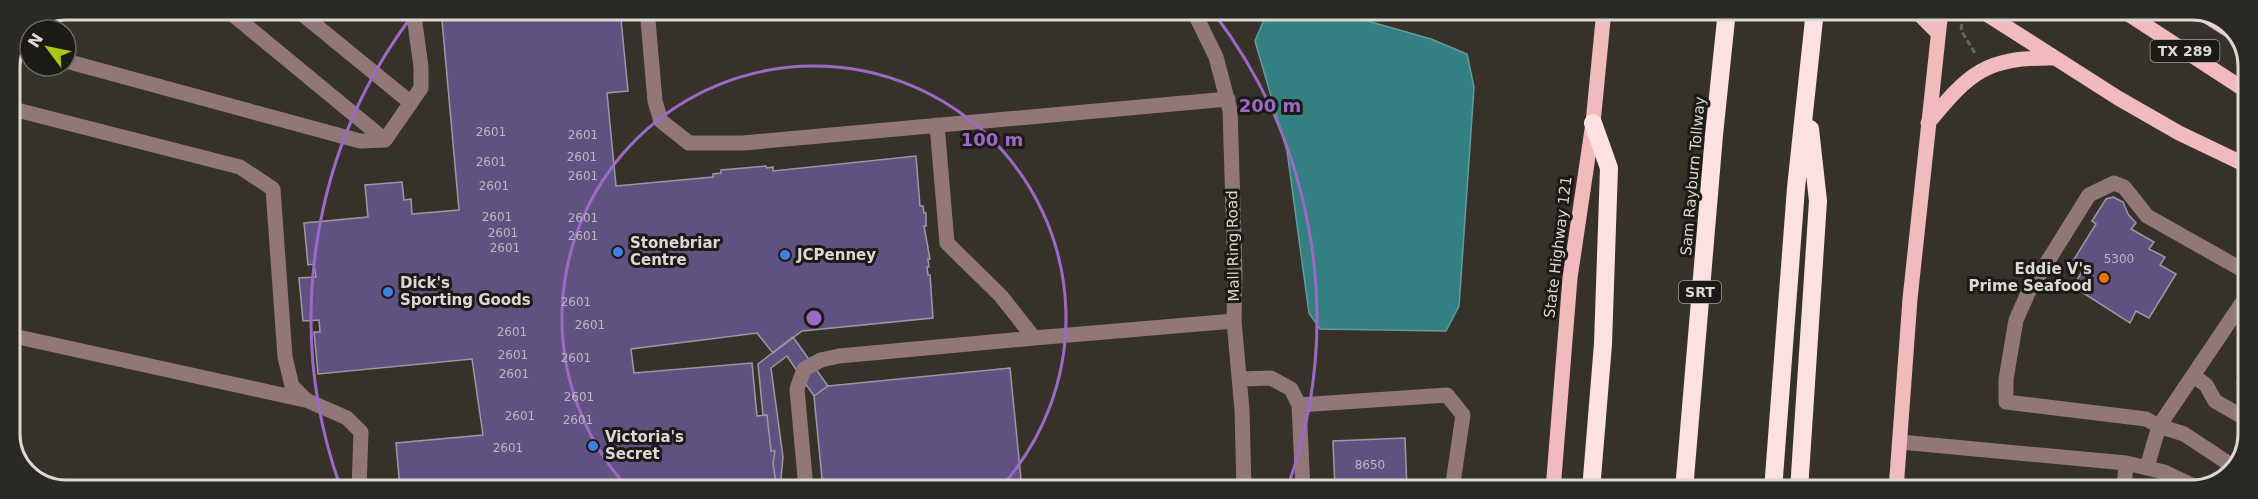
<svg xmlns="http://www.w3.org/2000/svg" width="2258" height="499" font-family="'DejaVu Sans',sans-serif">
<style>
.water{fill:#338082;stroke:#669b9b;stroke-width:1.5}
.building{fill:#605280;stroke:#9c99a5;stroke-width:1.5}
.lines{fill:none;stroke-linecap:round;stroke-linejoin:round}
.path{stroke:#69655d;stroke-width:3;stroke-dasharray:6 3;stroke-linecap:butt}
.minor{stroke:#927778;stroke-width:15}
.major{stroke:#f1babd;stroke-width:15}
.highway{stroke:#fce1e2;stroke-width:18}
.ring{fill:none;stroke:#9d69c6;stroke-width:3}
.shop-dot{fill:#3f7fe0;stroke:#1c1a16;stroke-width:2}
.food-dot{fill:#e8710a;stroke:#1c1a16;stroke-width:2}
.labels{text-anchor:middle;stroke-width:6;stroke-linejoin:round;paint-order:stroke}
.number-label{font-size:12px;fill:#bdb7bf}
.shield{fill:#1c1a16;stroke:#a2a09b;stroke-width:1.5}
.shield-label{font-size:14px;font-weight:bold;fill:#dcd9d4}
.street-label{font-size:15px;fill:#dcd9d4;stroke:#1c1a16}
.poi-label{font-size:15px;font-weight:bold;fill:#dcd9d4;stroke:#1c1a16;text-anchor:start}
.rim{fill:none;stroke:#dcd9d4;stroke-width:3}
.centre{fill:#9d69c6;stroke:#1c1a16;stroke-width:3}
.ring-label{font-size:18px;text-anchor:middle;font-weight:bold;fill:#9d69c6;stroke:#1c1a16;stroke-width:6;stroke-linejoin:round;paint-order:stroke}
</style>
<rect width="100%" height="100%" fill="#373229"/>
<path class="water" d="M1268 10H1329L1431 39 1467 54 1474 87 1459 306 1446 331 1320 329 1309 313 1287 151 1255 41Z"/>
<path class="building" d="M441 9H620L628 91 607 93 616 186 713 177V174L721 173V170L766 166 767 168 773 167V171L916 156 920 206H923L924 213H926V226H924L930 259H928L929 267H927L928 275H930L933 318 802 331 773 353 757 333 631 349 634 373 752 363 757 416 767 415 771 451H775L773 463 777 489H400L396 443 483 435 472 359 318 374 314 332H320L319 320 303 321 299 278 316 277 314 264 308 265 304 223 368 217 365 185 402 182 404 200 411 199 412 214 459 210Z
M2113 197 2123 202 2128 214 2136 223 2131 229 2154 242 2149 249 2165 257 2160 265 2176 274 2149 318 2136 311 2130 323 2077 289 2081 283 2077 280 2084 268 2073 261 2096 224 2092 221 2106 199Z
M793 337 828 386 814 396 787 356 771 368 783 457 780 489H777L773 463 775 451H771L767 415H763L758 364Z
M2248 365V390L2237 384Z
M1010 368 1022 489H823L814 396 828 386Z
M1405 438 1407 490H1335L1333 441Z"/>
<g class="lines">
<path class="path" d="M1963 15 1961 30 1976 55"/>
<path class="minor" d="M226 9 385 140
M296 9 411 103
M647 9 655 101 661 121 689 143H743L1228 99
M1193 10 1216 57 1230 110 1235 271 1234 321 1242 410 1244 489
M16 48 30 52
M66 61 360 141 385 140 421 88V67L413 9
M9 108 240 167 273 189 285 357 292 386 306 400 347 418 361 432 359 489
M937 125 947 243 1001 296 1034 338 1234 321
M9 335 305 400
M2194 376 2206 385 2215 401 2248 420
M1240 379 1271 378 1291 389 1299 405 1303 490
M1299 405 1447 395 1463 415 1452 490
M1900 442 2126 463 2164 472 2198 488
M2147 467 2159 426 2146 419 2006 402V379L2016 320 2028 293 2089 195 2114 183 2124 187 2147 216 2248 273
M2234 467 2184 434 2159 426 2248 294
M806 489 797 389 804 369 821 360 839 356 1034 338
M2124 490 2126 463"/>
<path class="major" d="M1915 10 1938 33
M1980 10 2118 98 2179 133 2248 166
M2122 10 2248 92
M2197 10 2238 36
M1928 123C1970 72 1986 57 2054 58
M1553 490 1570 278 1593 123 1604 10
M1896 490 1910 299 1941 10"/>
<path class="highway" d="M1591 490 1603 344 1609 168 1593 123
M1684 490 1714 135 1727 10
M1773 490 1796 188 1815 10
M1799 490 1818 201 1810 129"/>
</g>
<g class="ring">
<path d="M628 488A252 252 0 1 1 1000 488"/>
<path d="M340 486A503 503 0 0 1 415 12M1213 12A503 503 0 0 1 1288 486"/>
</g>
<g class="shop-dot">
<circle cx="618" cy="252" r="6"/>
<circle cx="785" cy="255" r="6"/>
<circle cx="388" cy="292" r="6"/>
<circle cx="593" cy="446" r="6"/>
</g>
<circle class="food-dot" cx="2104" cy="278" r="6"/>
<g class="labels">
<g class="number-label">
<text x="491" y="136">2601</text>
<text x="583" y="139">2601</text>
<text x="582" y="161">2601</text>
<text x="491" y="166">2601</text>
<text x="583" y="180">2601</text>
<text x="494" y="190">2601</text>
<text x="497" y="221">2601</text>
<text x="583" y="222">2601</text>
<text x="503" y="237">2601</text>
<text x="583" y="240">2601</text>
<text x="505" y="252">2601</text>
<text x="2119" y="263">5300</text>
<text x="576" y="306">2601</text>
<text x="590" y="329">2601</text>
<text x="512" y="336">2601</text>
<text x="513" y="359">2601</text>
<text x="576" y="362">2601</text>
<text x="514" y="378">2601</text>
<text x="579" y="401">2601</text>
<text x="520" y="420">2601</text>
<text x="578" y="424">2601</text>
<text x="508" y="452">2601</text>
<text x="1370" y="469">8650</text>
</g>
<g class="shield">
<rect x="2150.5" y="40" width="69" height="22" rx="4.5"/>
<rect x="1679" y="281" width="42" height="22" rx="4.5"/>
</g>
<g class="shield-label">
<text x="2185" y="56">TX 289</text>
<text x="1700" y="297">SRT</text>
</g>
<g class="street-label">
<text transform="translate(1693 176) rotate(-85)" y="5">Sam Rayburn Tollway</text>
<text transform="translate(1233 246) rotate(-91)" y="5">Mall Ring Road</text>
<text transform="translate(1558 247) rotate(-83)" y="5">State Highway 121</text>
</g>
<g class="poi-label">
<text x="630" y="248">Stonebriar<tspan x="630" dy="17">Centre</tspan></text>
<text x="797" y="260">JCPenney</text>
<text x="2092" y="274" text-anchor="end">Eddie V's<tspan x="2092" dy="17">Prime Seafood</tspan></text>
<text x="400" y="288">Dick's<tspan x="400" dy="17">Sporting Goods</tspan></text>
<text x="605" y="442">Victoria's<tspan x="605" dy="17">Secret</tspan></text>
</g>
</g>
<path d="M0 0H2258V499H0ZM66 20H2192A46 46 0 0 1 2238 66V434A46 46 0 0 1 2192 480H66A46 46 0 0 1 20 434V66A46 46 0 0 1 66 20Z" fill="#2b2925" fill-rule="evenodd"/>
<path class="rim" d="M66 20H2192A46 46 0 0 1 2238 66V434A46 46 0 0 1 2192 480H66A46 46 0 0 1 20 434V66A46 46 0 0 1 66 20Z"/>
<circle cx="814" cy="318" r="9" class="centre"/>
<g class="ring-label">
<text x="1270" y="112">200 m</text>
<text x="992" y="146">100 m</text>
</g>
<g transform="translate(48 48) rotate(302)"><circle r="28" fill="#1c1a16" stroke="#696662" stroke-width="1.5"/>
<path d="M0-4.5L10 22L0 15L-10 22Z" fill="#aac718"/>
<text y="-9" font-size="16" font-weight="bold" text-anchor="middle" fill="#dcd9d4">N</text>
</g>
</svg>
